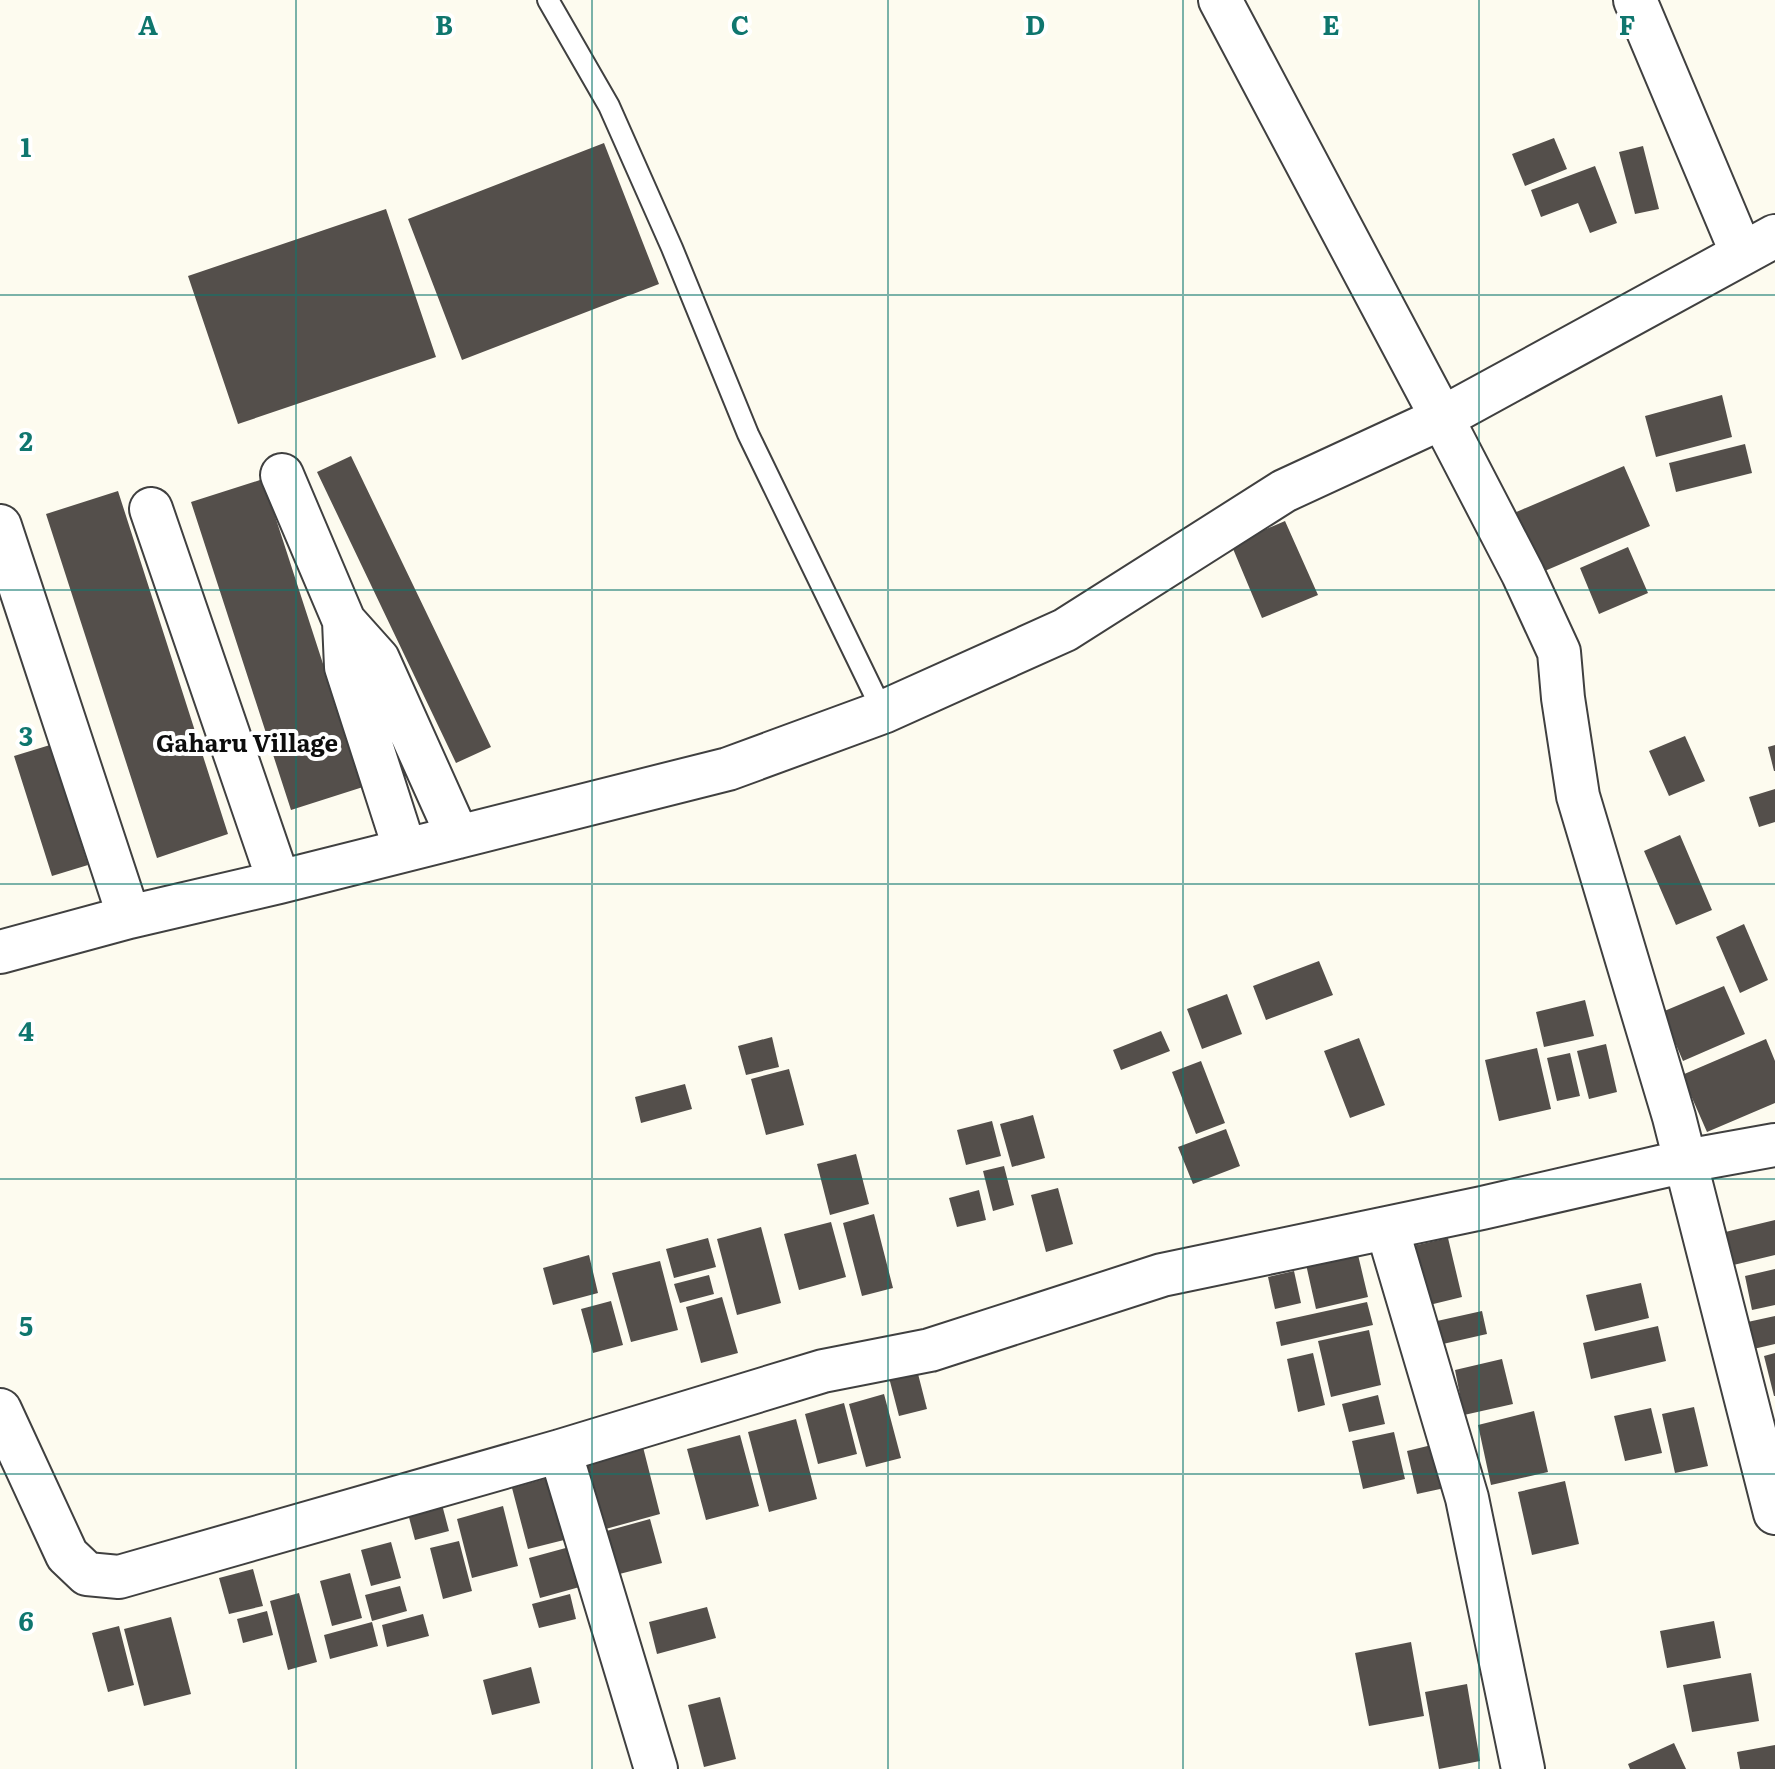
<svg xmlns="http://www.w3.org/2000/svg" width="1775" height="1769" font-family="Literata,serif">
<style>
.building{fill:#544f4b}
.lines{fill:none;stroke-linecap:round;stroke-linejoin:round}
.lane-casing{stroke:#404040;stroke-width:24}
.street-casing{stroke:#404040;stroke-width:46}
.lane{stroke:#fff;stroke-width:20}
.street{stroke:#fff;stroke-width:42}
.grid{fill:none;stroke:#0f766e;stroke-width:2;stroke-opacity:0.55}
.labels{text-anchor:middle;stroke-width:8;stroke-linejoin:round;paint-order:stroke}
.neighbourhood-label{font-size:24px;font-weight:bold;fill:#0d0d0d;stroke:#fff}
.grid-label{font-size:26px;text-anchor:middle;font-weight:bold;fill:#0f766e;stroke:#fff;stroke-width:8;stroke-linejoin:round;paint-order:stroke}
</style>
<rect width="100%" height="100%" fill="#fdfbef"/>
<path class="building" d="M1554 138 1567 169 1525 186 1512 154Z
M604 143 659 284 462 360 408 219Z
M1643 146 1659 209 1635 214 1619 152Z
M1595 166 1617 223 1590 233 1578 203 1541 217 1531 190Z
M386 209 436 357 238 424 188 276Z
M1722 395 1732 437 1656 457 1645 416Z
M1745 444 1752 473 1676 492 1669 463Z
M351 456 491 747 456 763 317 472Z
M1624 466 1650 526 1540 573 1514 513Z
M263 479 363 787 291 810 191 502Z
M118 491 228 834 157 858 46 514Z
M1285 521 1318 595 1262 618 1231 544Z
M1628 547 1648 593 1599 614 1580 568Z
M1685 736 1705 781 1669 796 1649 751Z
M50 745 88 865 52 876 14 756Z
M1775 745V771H1774L1768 747Z
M1775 789V822L1759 827 1749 797Z
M1680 835 1712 910 1676 925 1644 851Z
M1744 924 1768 980 1740 993 1716 937Z
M1319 961 1333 995 1266 1020 1253 986Z
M1724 986 1745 1034 1683 1061 1662 1012Z
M1227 994 1242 1034 1202 1049 1187 1009Z
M1585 1000 1594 1036 1544 1047 1536 1012Z
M1161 1031 1170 1051 1121 1070 1113 1050Z
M772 1037 779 1067 746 1075 738 1046Z
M1359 1038 1385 1105 1350 1118 1324 1051Z
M1766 1039 1775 1061V1103L1707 1132 1682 1075Z
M1606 1044 1617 1092 1589 1099 1577 1051Z
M1537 1048 1551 1109 1499 1121 1485 1060Z
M1570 1053 1580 1096 1557 1101 1547 1058Z
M1201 1061 1225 1123 1196 1134 1172 1072Z
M789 1069 804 1125 766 1135 751 1079Z
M685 1084 692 1109 641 1123 635 1097Z
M1033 1115 1045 1158 1012 1167 1000 1124Z
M992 1121 1001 1156 966 1165 957 1130Z
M1226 1129 1240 1166 1193 1184 1178 1147Z
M856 1154 869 1204 830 1215 817 1164Z
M1004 1166 1014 1205 993 1211 983 1171Z
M1058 1188 1073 1244 1046 1252 1031 1195Z
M979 1190 986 1220 957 1227 949 1198Z
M874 1214 893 1288 862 1296 843 1223Z
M1775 1220V1255L1721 1268 1713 1235Z
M831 1222 846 1277 799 1290 784 1234Z
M761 1227 781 1303 737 1315 717 1239Z
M708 1238 716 1267 674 1278 666 1249Z
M1354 1238 1368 1297 1316 1309 1303 1251Z
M1448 1238 1462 1297 1417 1308 1404 1248Z
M589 1255 598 1293 553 1305 543 1268Z
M660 1261 678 1330 631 1342 612 1273Z
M1775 1269V1305L1752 1310 1745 1276Z
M1294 1271 1301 1303 1275 1309 1268 1277Z
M709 1275 714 1294 680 1303 674 1284Z
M1641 1283 1649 1318 1595 1331 1586 1295Z
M722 1297 738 1353 701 1363 686 1307Z
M611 1301 623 1345 593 1353 581 1309Z
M1367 1302 1373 1325 1281 1346 1276 1322Z
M1482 1311 1487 1334 1434 1346 1428 1323Z
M1775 1316V1344L1749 1350 1743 1323Z
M1658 1326 1666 1361 1591 1379 1583 1343Z
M1369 1330 1381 1385 1331 1397 1318 1341Z
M1313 1353 1325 1405 1298 1412 1287 1359Z
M1775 1353V1396H1774L1764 1356Z
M1502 1359 1513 1404 1464 1415 1455 1370Z
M915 1362 927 1409 899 1416 887 1370Z
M884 1394 901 1458 866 1467 849 1404Z
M1378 1395 1385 1424 1349 1432 1342 1404Z
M844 1403 857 1454 818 1464 805 1414Z
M1694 1407 1708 1466 1675 1473 1662 1414Z
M1651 1408 1662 1453 1625 1461 1614 1416Z
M1534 1411 1548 1472 1491 1485 1478 1425Z
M796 1419 817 1499 769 1512 748 1432Z
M1394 1432 1405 1479 1363 1489 1352 1441Z
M740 1435 759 1506 706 1520 687 1449Z
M1444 1442 1454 1486 1417 1494 1407 1451Z
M643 1447 660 1514 602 1530 585 1462Z
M551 1477 568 1539 528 1549 512 1488Z
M1565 1481 1579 1544 1532 1555 1518 1492Z
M440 1497 449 1531 415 1540 406 1506Z
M503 1506 518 1566 472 1578 457 1519Z
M650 1519 662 1563 604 1578 592 1535Z
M459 1541 472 1591 443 1599 430 1548Z
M391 1542 401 1578 371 1586 361 1550Z
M584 1543 594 1583 540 1598 529 1558Z
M253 1569 263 1606 229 1614 219 1578Z
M350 1573 362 1618 332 1626 320 1581Z
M400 1586 407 1611 372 1621 365 1595Z
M299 1593 317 1662 288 1670 270 1601Z
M570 1594 576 1619 539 1628 532 1604Z
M707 1607 716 1638 657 1654 649 1622Z
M267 1611 273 1635 243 1643 237 1619Z
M423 1614 429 1636 387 1647 382 1625Z
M171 1617 191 1694 144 1706 124 1629Z
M1714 1621 1721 1658 1667 1668 1660 1631Z
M372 1622 378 1646 330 1659 324 1635Z
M119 1626 134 1685 108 1692 92 1633Z
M1411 1642 1424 1716 1369 1726 1355 1653Z
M531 1667 540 1703 492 1715 483 1680Z
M1751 1673 1759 1721 1692 1732 1683 1685Z
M1467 1684 1480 1761 1439 1769 1425 1692Z
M720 1697 736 1759 704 1767 688 1705Z
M1674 1743 1686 1769H1630L1628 1764Z
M1775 1745V1769H1740L1737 1752Z"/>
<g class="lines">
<g class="lane-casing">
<path id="lane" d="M548 0 609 106 672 248 748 434 883 712"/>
</g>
<g class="street-casing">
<path id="street" d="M1635 0 1742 254
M1775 236 1442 418 1523 574 1559 652 1563 698 1578 796 1674 1117 1775 1513
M282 475 344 621
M151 509 279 882
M0 526 129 917
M405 850 346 667 344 621 378 659 458 837
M0 952 129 917 279 882 728 769 883 712 1065 630 1284 491 1442 418 1220 0
M1387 1228 1467 1498 1523 1769
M0 1410 67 1555 87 1574 119 1577 560 1451 823 1371 930 1350 1162 1275 1482 1208 1686 1161 1775 1145
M560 1451 656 1769"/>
</g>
<use href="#lane" class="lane"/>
<use href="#street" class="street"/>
</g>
<path class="grid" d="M296 0V1769M592 0V1769M888 0V1769M1183 0V1769M1479 0V1769M0 295H1775M0 590H1775M0 884H1775M0 1179H1775M0 1474H1775"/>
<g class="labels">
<g class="neighbourhood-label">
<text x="247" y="752">Gaharu Village</text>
</g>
</g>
<g class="grid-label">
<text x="148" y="35">A</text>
<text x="444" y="35">B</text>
<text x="740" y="35">C</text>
<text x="1035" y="35">D</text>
<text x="1331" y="35">E</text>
<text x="1627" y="35">F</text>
<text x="26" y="157">1</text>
<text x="26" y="451">2</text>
<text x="26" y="746">3</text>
<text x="26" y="1041">4</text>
<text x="26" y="1336">5</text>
<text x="26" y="1631">6</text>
</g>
</svg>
